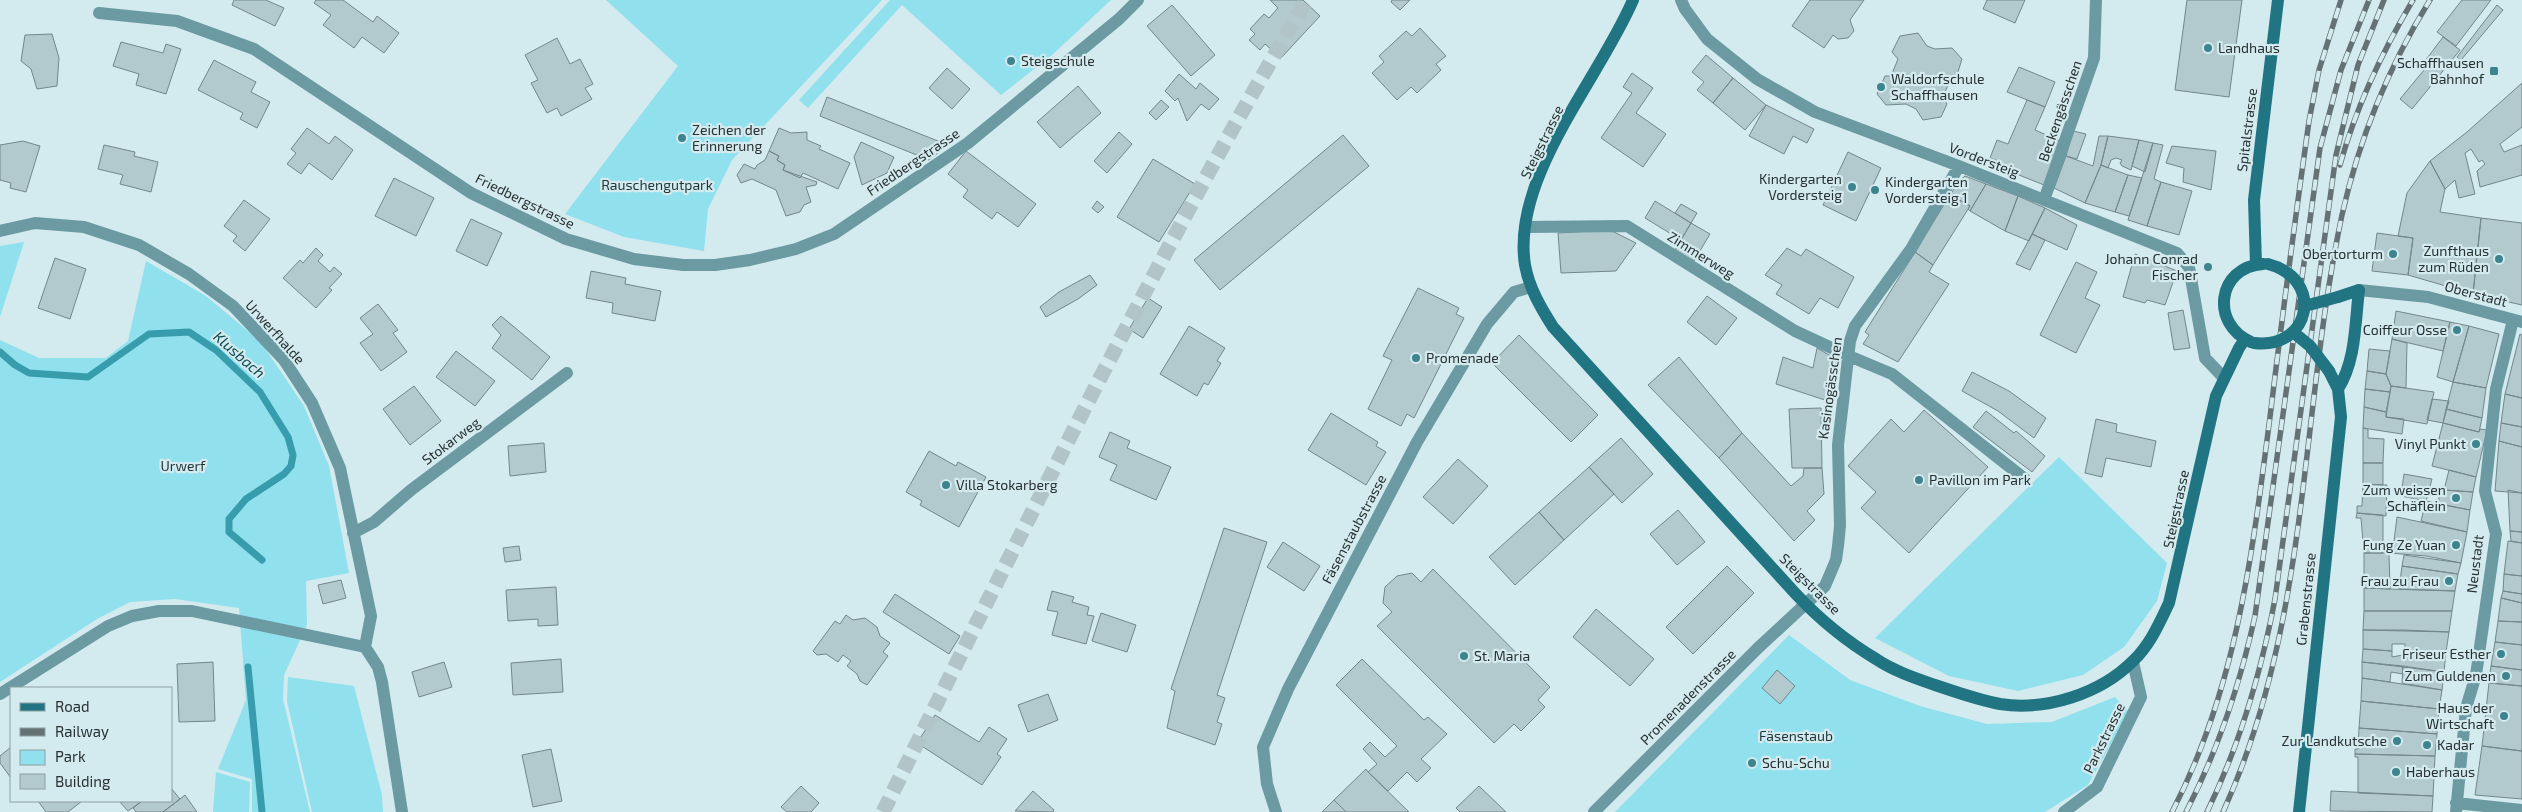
<svg xmlns="http://www.w3.org/2000/svg" width="2522" height="812" font-family="'Exo 2',sans-serif">
<style>
.green{fill:#90e0ee}
.lines{fill:none;stroke-linecap:round;stroke-linejoin:round}
.stream{stroke:#379cac;stroke-width:7}
.building{fill:#b2c9cd;stroke:#72878b}
.highway-tunnel{stroke:#b1c5c8;stroke-width:15;stroke-dasharray:15 8;stroke-linecap:butt}
.street{stroke:#6b9aa3;stroke-width:12}
.secondary{stroke:#217582;stroke-width:12}
.rail-casing{stroke:#647274;stroke-width:5.5}
.rail{stroke:#d3eaee;stroke-width:4;stroke-dasharray:11;stroke-linecap:butt}
.secondary-bridge{stroke:#217582;stroke-width:12}
.poi-dot{fill:#3e848f;stroke:#d3eaee;stroke-width:2}
.labels{text-anchor:middle;stroke-width:4.5;stroke-linejoin:round;paint-order:stroke}
.poi-label{font-size:14px;fill:#273031;stroke:#d3eaee;text-anchor:end}
.street-label{font-size:14px;fill:#273031;stroke:#d3eaee}
.park-label{font-size:14px;fill:#1d3337;stroke:#d3eaee}
.water-label{font-size:15px;font-style:italic;fill:#0c4851;stroke:#d3eaee}
</style>
<rect width="100%" height="100%" fill="#d3eaee"/>
<path class="green" d="M606 0H882L732 160 708 209 704 251 624 237 565 214 678 66Z
M890 0H1111L1052 55 1001 95 902 5 808 108 799 100Z
M24 242 0 317V246Z
M146 261 206 296 260 341 304 406 329 466 349 573 306 581 307 625 284 675 283 699 310 812H252V779L218 769 246 700 239 608 175 599 130 602 97 619 0 682V340L39 358H106L128 341Z
M2059 457 2167 563 2157 601 2124 647 2083 675 2018 691 1949 676 1875 638Z
M1789 635 1850 680 1920 706 1987 724 2052 722 2115 697 2129 712 2088 785 2045 812H1615Z
M288 677 354 686 382 795 383 812H312L287 701Z
M216 772 250 782 249 812H213Z"/>
<g class="lines">
<path class="stream" d="M0 352 15 365 29 373 88 377 149 334 189 332 216 350 260 392 288 437 293 455 291 466 284 474 246 499 229 519V532L262 560
M248 667 262 812"/>
</g>
<path class="building" d="M234 0H266L284 8 275 26 232 5Z
M316 0H343L373 22 377 16 399 33 384 53 362 37 354 48 323 25 331 15 314 3Z
M1270 0H1303L1320 16 1281 58 1265 44 1260 50 1249 40 1255 34 1250 29 1264 14 1269 18 1278 8Z
M1392 0H1410L1400 10 1391 2Z
M1810 0H1864L1850 20 1854 31 1848 38 1838 39 1833 35 1824 48 1792 26Z
M1987 0H2025L2015 23 1983 9Z
M2187 0H2242L2229 97 2175 90Z
M2462 0H2491L2456 46 2437 32Z
M1172 5 1215 55 1191 76 1147 26Z
M2497 5 2503 10 2461 60 2457 57Z
M1420 28 1446 56 1436 64 1441 70 1417 93 1411 87 1397 100 1372 73 1384 62 1379 56 1406 31 1412 36Z
M1918 33 1927 46 1935 49 1952 48 1962 59 1957 75 1951 78 1943 97 1947 104 1941 117 1923 120 1916 109 1906 104 1886 105 1877 94 1885 76H1891L1898 59 1892 52 1900 36Z
M52 34 59 58 57 86 37 89 31 69 21 61 25 35Z
M2443 37 2460 50 2412 109 2400 99 2429 64 2425 61Z
M557 38 570 64 580 59 593 84 585 88 592 99 561 116 557 108 547 113 531 83 538 80 525 55Z
M121 42 163 53 166 44 181 49 166 94 136 85 139 74 113 66Z
M1706 55 1733 78 1713 103 1697 90 1704 82 1692 72Z
M214 60 256 82 251 92 270 102 257 128 240 119 243 113 198 90Z
M2019 67 2055 82 2045 107 2007 92Z
M947 68 970 89 952 109 929 88Z
M1632 73 1653 88 1636 113 1666 134 1643 167 1601 138 1632 93 1623 87Z
M1179 74 1196 89 1200 83 1219 99 1209 110 1201 104 1187 121 1178 98 1175 101 1165 91Z
M1733 78 1766 105 1745 130 1713 103Z
M2522 83V127L2500 144 2504 152 2522 145V175L2480 187 2477 171 2485 164 2482 160 2479 162 2471 149 2465 153 2475 194 2459 198 2455 180 2445 189 2430 161 2467 132Z
M1078 86 1101 113 1060 148 1037 122Z
M827 97 948 145 929 160 820 116Z
M1161 100 1169 107 1156 120 1149 113Z
M2027 100 2045 107 2035 130 2060 141 2044 185 1999 167 2001 162 1990 158 1997 140 2008 144Z
M1766 105 1814 129 1807 143 1793 136 1784 154 1749 136Z
M307 128 329 144 335 136 353 150 332 180 309 163 301 174 287 164 296 153 291 149Z
M779 128 791 133 807 132V140L821 146 819 149 850 163 838 189 803 173 800 178 783 170 785 165 777 160 779 156 769 151Z
M2073 131 2086 134 2077 159 2066 156Z
M1119 132 1132 144 1107 173 1094 161Z
M1343 135 1369 166 1220 290 1194 260Z
M2099 136H2108L2101 165 2085 203 2054 188 2066 156 2093 166Z
M2108 136 2139 140 2131 170 2122 166 2120 163 2122 160 2116 158 2111 160 2108 168 2101 165Z
M2139 140 2153 143 2145 172 2132 166Z
M23 141 40 146 26 192 10 188 11 183 0 180V145Z
M861 142 894 157 887 173 862 185 854 157Z
M2153 143 2163 145 2154 179 2161 182 2147 226 2128 220Z
M104 145 135 152 134 156 158 162 151 192 120 184 123 175 98 169Z
M2172 146 2216 151 2211 190 2183 182 2184 168 2166 163Z
M769 151 779 156 777 160 785 165 783 170 817 182 816 185 806 187 811 202 804 205 800 212 786 216 776 190 752 179 741 183 737 175 744 164 755 169 757 165 765 160Z
M966 151 1036 204 1018 227 997 212 992 219 963 197 968 190 948 174Z
M1848 152 1881 168 1856 221 1823 205Z
M1153 159 1195 184 1159 242 1117 217Z
M2430 161 2445 189 2440 212 2481 218 2473 294 2408 275 2413 238 2398 236 2407 193Z
M2101 165 2128 175 2115 212 2085 203Z
M2128 175 2142 178 2129 216 2115 212Z
M1965 176 1986 184 1970 211 1968 209 1970 206 1950 195 1960 180Z
M394 178 434 198 416 236 375 216Z
M2161 182 2192 191 2179 235 2147 226Z
M1986 184 2018 196 2005 231 1970 211Z
M1950 195 1970 206 1933 265 1915 252Z
M2018 196 2045 208 2029 241 2005 231Z
M244 200 270 219 245 251 233 241 237 236 224 226Z
M1097 201 1104 207 1098 213 1092 208Z
M1655 201 1691 223 1681 240 1645 218Z
M1681 204 1697 213 1691 223 1675 213Z
M2045 208 2077 225 2067 250 2032 234Z
M2481 218 2522 223V305L2473 294Z
M471 219 502 233 487 266 456 251Z
M1691 223 1710 234 1694 261 1675 250Z
M1610 230 1636 243 1616 271 1561 273 1558 233Z
M2377 233 2413 238 2408 275 2372 271Z
M2032 234 2045 240 2030 270 2016 264Z
M316 248 323 255 318 261 330 272 334 267 342 274 329 288 332 290 316 308 283 278 300 260 303 263Z
M1787 248 1801 256 1806 249 1854 277 1838 308 1820 298 1809 314 1776 294 1782 285 1765 275Z
M1915 252 1933 265 1929 272 1949 284 1898 362 1863 344 1869 335 1865 332Z
M2135 254 2177 271 2165 305 2147 300 2145 303 2123 297Z
M55 258 86 269 70 319 38 308Z
M2076 262 2097 272 2085 298 2100 305 2076 353 2040 335Z
M591 271 626 278 625 284 661 291 655 321 612 313 613 303 586 298Z
M1090 275 1097 285 1078 299 1046 317 1040 307 1059 292Z
M1418 288 1459 308 1456 314 1464 318 1414 418 1407 414 1401 426 1368 409 1392 360 1383 356Z
M1707 296 1737 318 1716 345 1687 322Z
M1148 298 1162 307 1143 338 1129 329Z
M378 304 398 330 393 333 407 352 381 371 360 343 373 334 360 318Z
M2183 310 2190 348 2174 350 2168 313Z
M2396 311 2450 322 2443 351 2392 339Z
M501 316 550 357 532 380 492 348 501 335 492 325Z
M2450 322 2469 326 2453 382 2437 377Z
M1189 326 1225 348 1217 361 1221 363 1208 385 1204 383 1197 396 1160 374Z
M2469 326 2499 334 2486 388 2453 382Z
M2520 334 2522 335V398L2505 394Z
M1519 335 1598 415 1571 442 1492 363Z
M2392 339 2407 343 2406 388 2391 386 2386 374Z
M1817 348 1836 359 1831 402 1776 384 1783 357 1813 368Z
M2369 349 2390 351 2386 374 2367 371Z
M456 351 495 381 475 406 436 377Z
M1679 357 1742 433 1719 458 1648 385Z
M2367 371 2386 374 2391 386 2390 392 2365 389Z
M1972 372 2009 391 2046 418 2034 438 1998 411 1962 391Z
M2453 382 2486 388 2482 418 2446 409Z
M414 386 441 421 410 445 383 409Z
M2391 386 2434 392 2427 424 2386 417Z
M2365 389 2390 392 2386 412 2364 407Z
M2505 394 2522 398V427L2501 423Z
M2432 399 2449 401 2443 423 2427 420Z
M2364 407 2386 412V417L2404 419 2402 434 2363 428Z
M1821 408 1822 468H1792L1789 409Z
M2446 409 2482 418 2479 432 2443 423Z
M1924 410 1988 467 1909 553 1861 508 1876 492 1848 466 1891 419 1904 432Z
M1986 411 2014 433 2016 431 2045 456 2032 472 1973 427Z
M1331 413 1378 442 1376 446 1386 452 1366 485 1308 450Z
M2096 419 2117 424 2116 432 2156 441 2151 467 2106 458 2102 477 2085 473Z
M2443 423 2479 432 2480 429 2487 430 2476 477 2432 466Z
M2501 423 2522 427V447L2499 441Z
M2363 428 2368 429V438L2384 439 2383 463H2363Z
M1110 432 1130 441 1127 448 1171 467 1156 500 1110 480 1117 465 1099 457Z
M1742 433 1791 486 1803 476 1804 468H1822L1824 494 1807 511 1815 520 1794 541 1719 458Z
M1621 438 1653 474 1622 503 1589 467Z
M2499 441 2522 447V493L2495 491Z
M544 443 546 472 510 476 508 446Z
M929 451 956 466 958 462 986 477 959 527 920 505 922 501 906 492Z
M1458 459 1488 486 1453 524 1423 497Z
M2363 463H2383V485L2363 484Z
M1589 467 1614 494 1564 540 1539 512Z
M2449 470 2476 477 2473 492 2444 490Z
M2404 474 2432 479 2426 501 2401 496Z
M2363 484 2387 485 2386 516 2357 513V506H2362Z
M2444 490 2473 492 2470 510 2438 504 2440 492Z
M2508 490 2522 493V532L2510 531Z
M2426 501 2470 510 2467 532 2421 521Z
M1678 510 1705 542 1677 565 1650 534Z
M1539 512 1564 540 1515 585 1489 557Z
M2357 513 2383 515V553H2364L2361 518H2356Z
M2397 517 2467 532 2461 563 2426 556 2389 553V548L2393 549Z
M1224 528 1267 542 1217 695 1225 698 1217 722 1222 724 1215 745 1167 728 1175 691 1171 689Z
M2510 531 2522 532V543L2511 541Z
M2508 541 2522 543V576L2504 574Z
M1283 542 1320 566 1304 591 1267 567Z
M519 546 521 560 505 562 503 548Z
M2364 553H2389L2390 589 2364 588Z
M2404 555 2461 563 2458 574 2402 566Z
M1727 566 1754 593 1693 654 1666 627Z
M2402 566 2458 574 2455 591 2399 589Z
M1433 569 1550 687 1538 700 1545 707 1521 731 1514 724 1494 743 1377 626 1392 612 1383 603 1385 587 1397 576 1412 573 1421 582Z
M2504 574 2522 576V594L2503 591Z
M341 580 346 598 323 604 318 585Z
M556 587 558 625 538 626V619L508 621 506 590Z
M2364 588 2390 589 2455 591 2452 611H2364Z
M1052 591 1074 597 1072 602 1089 607 1087 615 1094 616 1086 644 1052 635 1058 612 1047 610Z
M2503 591 2522 594V603L2501 598Z
M895 594 960 636 949 654 883 612Z
M2501 598 2522 603V622L2498 621Z
M1596 609 1654 659 1630 686 1573 637Z
M2364 611H2452L2449 632 2363 630Z
M1101 613 1136 625 1127 652 1092 641Z
M846 615 853 620 865 618 877 627 880 636 890 643 883 652 888 656 867 685 860 681 857 674 847 666 851 661 843 655 838 662 826 654 817 655 813 651 835 621 840 624Z
M2498 621 2522 622V645L2495 642Z
M2363 630H2405L2449 632 2446 652 2405 651V644H2392V651L2363 649Z
M2495 642 2522 645V670L2491 666Z
M2363 649 2392 651V657L2403 655 2404 651 2446 652 2444 672 2362 662Z
M561 659 563 692 513 695 511 663Z
M1362 659 1424 720 1428 717 1447 734 1421 759 1431 768 1417 782 1407 772 1388 791 1368 772 1377 764 1363 749 1370 742 1385 757 1397 746 1336 685Z
M213 662 215 721 179 722 177 664Z
M444 662 452 687 419 697 412 672Z
M2362 662 2403 666V674L2391 672 2390 682 2362 678Z
M2403 666 2444 672 2442 690 2402 683Z
M2491 666 2522 670V686L2489 683Z
M1777 670 1795 686 1780 704 1762 688Z
M2362 678 2442 690 2439 709 2361 701Z
M2489 683 2522 686V751L2482 746Z
M1048 694 1058 720 1028 732 1018 705Z
M2361 701 2439 709 2437 734 2359 728Z
M935 715 979 742 989 727 1007 739 997 754 1001 757 982 785 917 743Z
M2359 728 2437 734 2435 756 2355 754V749H2358Z
M2482 746 2522 751V799L2475 795Z
M11 747V778L0 763V756Z
M551 749 562 801 533 807 522 755Z
M2355 754 2435 756 2433 796 2358 793V757H2355Z
M1366 769 1368 772 1409 812H1346L1334 800Z
M801 786 819 803 811 812H787L781 807Z
M1479 786 1506 812H1460L1456 808Z
M171 788 180 799 163 812H136L133 808 142 801H171Z
M1033 791 1054 810 1053 812 1015 811Z
M2331 791 2433 796 2432 812 2330 811Z
M185 795 197 812H163L180 799Z
M1334 800 1346 812H1322Z
M38 801H82L68 812H46Z
M119 801H142L128 811Z"/>
<g class="lines">
<path class="highway-tunnel" d="M883 812C953 670 1023 529 1095 388 1163 257 1231 126 1307 0"/>
<path class="street" d="M1681 0 1685 9 1707 39 1757 79 1815 112 1959 166 2177 253 2189 267 2205 358 2224 378
M99 13 177 21 254 49 471 193 566 239 634 259 683 265H715L750 260 796 249 834 234 968 143 1119 19 1138 0
M2044 200 2094 58 2096 0
M1525 227 1627 226 1795 331 1849 356 1892 374 2025 479
M0 231 35 223 84 227 139 245 189 274 233 306 284 360 312 403 340 468 371 616 365 647
M2359 290 2428 297 2522 322
M353 533 374 522 411 490 567 373
M0 694 108 626 132 616 159 611H192L365 647 378 667 382 682 402 812
M2456 803 2522 810
M1276 812 1267 784 1263 747 1288 689 1417 442 1487 324 1514 292 1531 287
M1594 812 1758 648 1825 586 1836 560 1838 546 1840 526 1838 445 1850 341 1855 326 1911 249 1959 166
M2064 812 2097 787 2141 697 2133 662
M2456 812 2466 708 2476 675 2496 534 2485 491 2496 389 2513 320"/>
<path class="secondary" d="M1633 0C1600 78 1511 177 1525 265 1529 288 1541 308 1553 327L1794 592C1818 618 1846 641 1876 659 1894 671 1915 678 1935 685 1956 692 1978 700 2000 704 2046 711 2100 694 2133 661 2150 645 2159 624 2169 603L2216 396 2239 348 2245 339
M2256 264 2254 200 2278 0
M2338 297 2359 290C2355 323 2356 361 2338 389
M2251 342C2210 324 2217 267 2263 264
M2299 812 2341 417 2338 389 2329 371"/>
<g class="rail-casing">
<path id="rail" d="M2340 165C2356 107 2382 52 2413 0
M2172 812C2237 687 2252 555 2270 417 2282 318 2295 220 2309 121L2319 70 2341 0
M2186 812C2218 750 2240 684 2255 616L2320 148 2341 70 2369 0
M2207 812C2240 744 2261 673 2275 599L2336 155 2358 65 2384 0
M2223 812C2311 619 2299 417 2342 215 2359 139 2389 66 2430 0"/>
</g>
<use href="#rail" class="rail"/>
<path class="secondary-bridge" d="M2305 306 2338 297
M2293 332 2310 346 2329 371
M2254 343C2311 350 2325 279 2268 264"/>
</g>
<g class="poi-dot">
<circle cx="2208" cy="48" r="5"/>
<circle cx="1011" cy="61" r="5"/>
<rect x="2489" y="66" width="10" height="10" rx="2.5"/>
<circle cx="1881" cy="87" r="5"/>
<circle cx="682" cy="138" r="5"/>
<circle cx="1852" cy="187" r="5"/>
<circle cx="1875" cy="190" r="5"/>
<circle cx="2393" cy="254" r="5"/>
<circle cx="2499" cy="259" r="5"/>
<circle cx="2208" cy="267" r="5"/>
<circle cx="2457" cy="330" r="5"/>
<circle cx="1416" cy="358" r="5"/>
<circle cx="2476" cy="444" r="5"/>
<circle cx="1919" cy="480" r="5"/>
<circle cx="946" cy="485" r="5"/>
<circle cx="2456" cy="498" r="5"/>
<circle cx="2456" cy="545" r="5"/>
<circle cx="2449" cy="581" r="5"/>
<circle cx="2501" cy="654" r="5"/>
<circle cx="1464" cy="656" r="5"/>
<circle cx="2506" cy="676" r="5"/>
<circle cx="2504" cy="716" r="5"/>
<circle cx="2397" cy="741" r="5"/>
<circle cx="2427" cy="745" r="5"/>
<circle cx="1752" cy="763" r="5"/>
<circle cx="2396" cy="772" r="5"/>
</g>
<g class="labels">
<g class="poi-label">
<text x="2218" y="53" text-anchor="start">Landhaus</text>
<text x="1021" y="66" text-anchor="start">Steigschule</text>
<text x="2484" y="68">Schaffhausen<tspan x="2484" dy="16">Bahnhof</tspan></text>
<text x="1891" y="84" text-anchor="start">Waldorfschule<tspan x="1891" dy="16">Schaffhausen</tspan></text>
<text x="692" y="135" text-anchor="start">Zeichen der<tspan x="692" dy="16">Erinnerung</tspan></text>
<text x="1842" y="184">Kindergarten<tspan x="1842" dy="16">Vordersteig</tspan></text>
<text x="1885" y="187" text-anchor="start">Kindergarten<tspan x="1885" dy="16">Vordersteig 1</tspan></text>
<text x="2489" y="256">Zunfthaus<tspan x="2489" dy="16">zum Rüden</tspan></text>
<text x="2383" y="259">Obertorturm</text>
<text x="2198" y="264">Johann Conrad<tspan x="2198" dy="16">Fischer</tspan></text>
<text x="2447" y="335">Coiffeur Osse</text>
<text x="1426" y="363" text-anchor="start">Promenade</text>
<text x="2466" y="449">Vinyl Punkt</text>
<text x="1929" y="485" text-anchor="start">Pavillon im Park</text>
<text x="956" y="490" text-anchor="start">Villa Stokarberg</text>
<text x="2446" y="495">Zum weissen<tspan x="2446" dy="16">Schäflein</tspan></text>
<text x="2446" y="550">Fung Ze Yuan</text>
<text x="2439" y="586">Frau zu Frau</text>
<text x="2491" y="659">Friseur Esther</text>
<text x="1474" y="661" text-anchor="start">St. Maria</text>
<text x="2496" y="681">Zum Guldenen</text>
<text x="2494" y="713">Haus der<tspan x="2494" dy="16">Wirtschaft</tspan></text>
<text x="2387" y="746">Zur Landkutsche</text>
<text x="2437" y="750" text-anchor="start">Kadar</text>
<text x="1762" y="768" text-anchor="start">Schu-Schu</text>
<text x="2406" y="777" text-anchor="start">Haberhaus</text>
</g>
<g class="street-label">
<text transform="translate(2060 111) rotate(-71)" y="5">Beckengässchen</text>
<text transform="translate(2247 130) rotate(-83)" y="5">Spitalstrasse</text>
<text transform="translate(1542 142) rotate(-64)" y="5">Steigstrasse</text>
<text transform="translate(1984 160) rotate(21)" y="5">Vordersteig</text>
<text transform="translate(913 162) rotate(-34)" y="5">Friedbergstrasse</text>
<text transform="translate(525 201) rotate(26)" y="5">Friedbergstrasse</text>
<text transform="translate(1701 255) rotate(32)" y="5">Zimmerweg</text>
<text transform="translate(2476 294) rotate(15)" y="5">Oberstadt</text>
<text transform="translate(275 332) rotate(48)" y="5">Urwerfhalde</text>
<text transform="translate(1830 388) rotate(-82)" y="5">Kasinogässchen</text>
<text transform="translate(451 441) rotate(-37)" y="5">Stokarweg</text>
<text transform="translate(2176 509) rotate(-78)" y="5">Steigstrasse</text>
<text transform="translate(1354 529) rotate(-62)" y="5">Fäsenstaubstrasse</text>
<text transform="translate(2475 564) rotate(-83)" y="5">Neustadt</text>
<text transform="translate(1810 584) rotate(45)" y="5">Steigstrasse</text>
<text transform="translate(2306 599) rotate(-84)" y="5">Grabenstrasse</text>
<text transform="translate(1688 697) rotate(-45)" y="5">Promenadenstrasse</text>
<text transform="translate(2104 738) rotate(-64)" y="5">Parkstrasse</text>
</g>
<g class="park-label">
<text x="657" y="190">Rauschengutpark</text>
<text x="183" y="471">Urwerf</text>
<text x="1796" y="741">Fäsenstaub</text>
</g>
<g class="water-label">
<text transform="translate(239 355) rotate(41)" y="5">Klusbach</text>
</g>
</g>
<rect x="10" y="687" width="162" height="115" fill="#d3eaee" stroke="#8ea0a2"/>
<rect x="20" y="703" width="25" height="8" fill="#217582" stroke="#8ea0a2"/>
<text x="55" y="712" font-size="15" fill="#273031">Road</text>
<rect x="20" y="728" width="25" height="8" fill="#647274" stroke="#8ea0a2"/>
<text x="55" y="737" font-size="15" fill="#273031">Railway</text>
<rect x="20" y="750" width="25" height="15" fill="#90e0ee" stroke="#8ea0a2"/>
<text x="55" y="762" font-size="15" fill="#273031">Park</text>
<rect x="20" y="774" width="25" height="15" fill="#b2c9cd" stroke="#8ea0a2"/>
<text x="55" y="787" font-size="15" fill="#273031">Building</text>
</svg>
